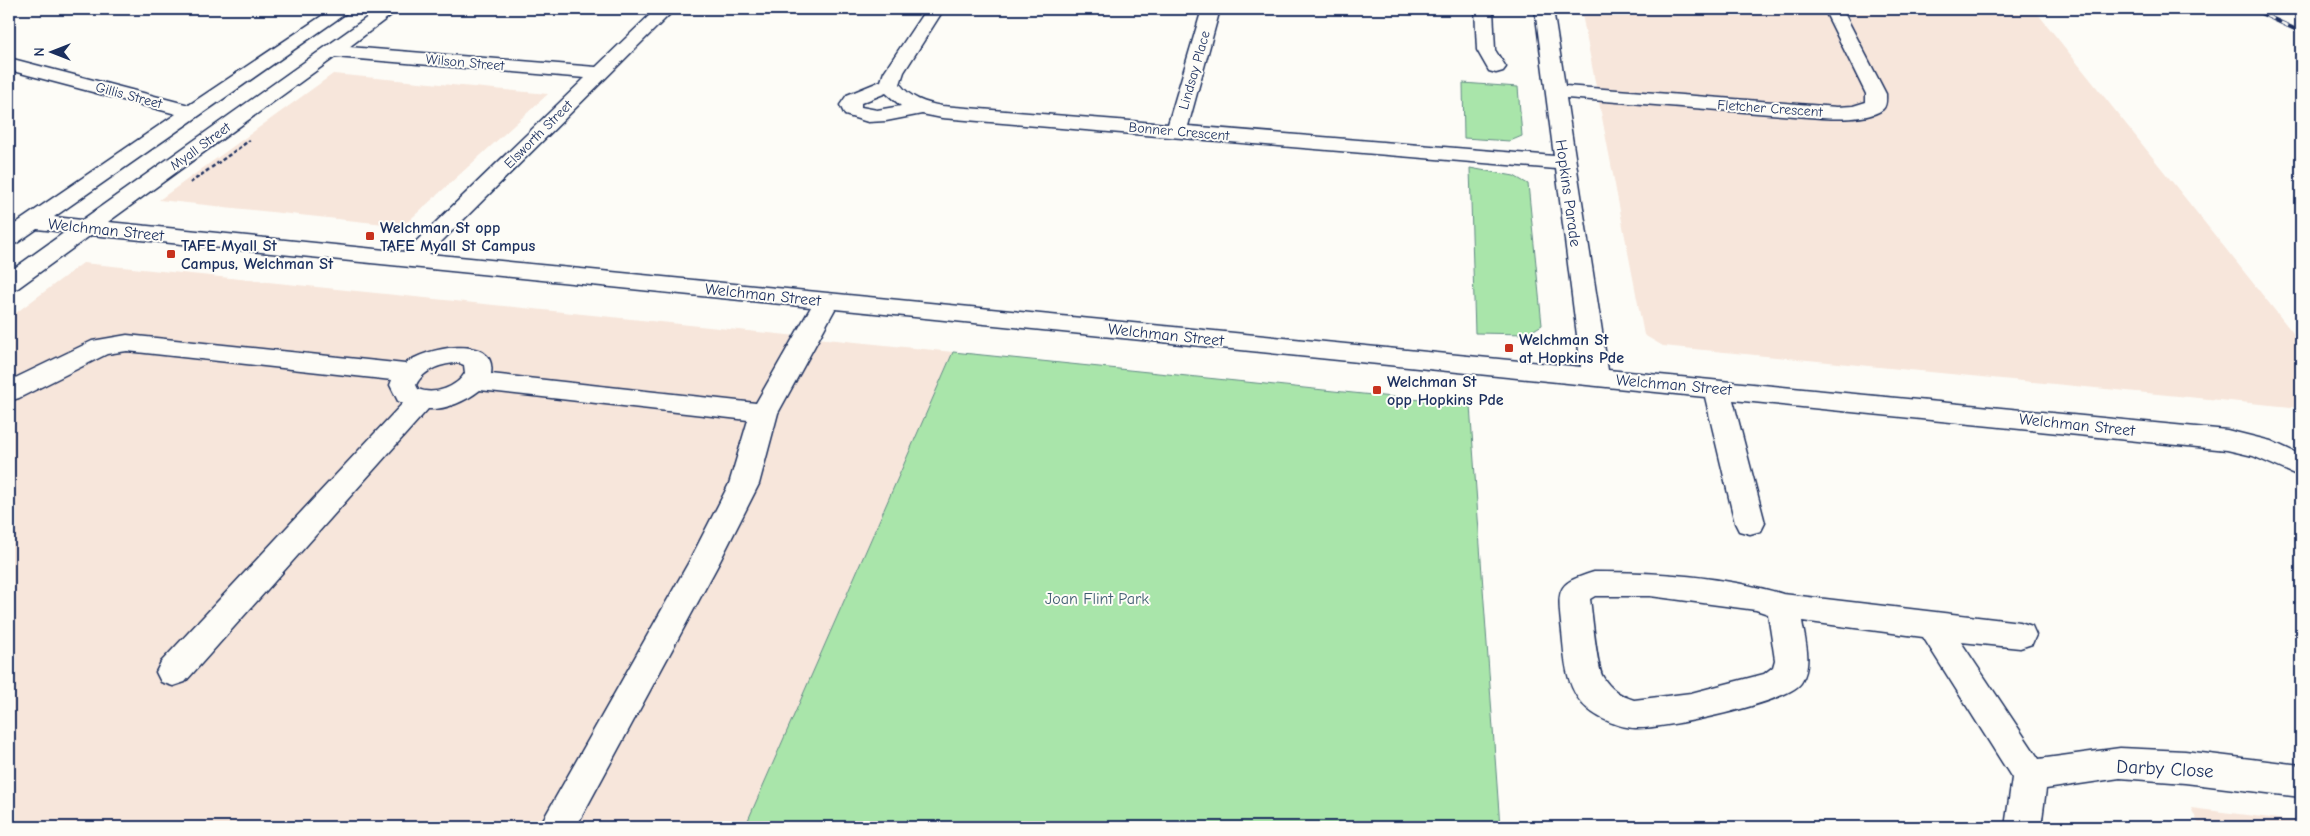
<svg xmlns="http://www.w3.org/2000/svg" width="2310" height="836" font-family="'Comic Neue',sans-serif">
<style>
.built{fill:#f7e6db}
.green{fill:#a9e5aa;stroke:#628a84}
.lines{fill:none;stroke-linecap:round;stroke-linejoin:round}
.minor-casing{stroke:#1b2f5e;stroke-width:3}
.path-far1{stroke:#1b2f5e;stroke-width:2.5;stroke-dasharray:4 2.5;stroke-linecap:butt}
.path{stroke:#1b2f5e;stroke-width:3;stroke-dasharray:4.5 4;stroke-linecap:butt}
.minor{fill:#fdfcf7;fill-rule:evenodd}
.rail-casing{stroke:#1b2f5e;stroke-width:4}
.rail{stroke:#fdfcf7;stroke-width:2.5;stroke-dasharray:8;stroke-linecap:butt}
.poi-dot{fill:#c8321e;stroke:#fdfcf7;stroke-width:2}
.labels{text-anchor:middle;stroke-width:4;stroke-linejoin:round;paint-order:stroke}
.far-street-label{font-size:14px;fill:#1b2f5e;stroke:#fdfcf7}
.street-label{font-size:16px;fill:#1b2f5e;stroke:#fdfcf7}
.poi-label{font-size:16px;font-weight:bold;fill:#1b2f5e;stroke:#fdfcf7;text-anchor:start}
.park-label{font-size:16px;fill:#3e5c71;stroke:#fdfcf7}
.near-street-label{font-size:19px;fill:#1b2f5e;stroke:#fdfcf7}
</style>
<rect width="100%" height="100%" fill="#fdfcf7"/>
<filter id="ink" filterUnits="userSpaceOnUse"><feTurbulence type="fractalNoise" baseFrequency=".02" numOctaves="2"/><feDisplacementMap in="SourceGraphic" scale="10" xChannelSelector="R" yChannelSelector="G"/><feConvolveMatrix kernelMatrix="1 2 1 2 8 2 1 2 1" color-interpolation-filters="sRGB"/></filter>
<g filter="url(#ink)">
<path class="built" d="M1581 9H2034L2301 343V408L1663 346 1644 335Z
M333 74 548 94 403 226 159 200Z
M83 263 953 352 745 827H9V318Z
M2191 808 2301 822V827H2200Z"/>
<path class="green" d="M1463 83 1518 87 1522 136 1510 141 1464 138Z
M1470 168 1514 176 1528 184 1542 325 1527 334 1475 333Z
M953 352 1470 405 1500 827H745Z"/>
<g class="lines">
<g class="minor-casing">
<path id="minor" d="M332 9H352L54 217 82 220 379 9H399L349 47 596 67 656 9H675L429 254 1581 367 1556 169 942 118 922 114 886 121 868 122 845 115 840 105 847 95 881 81 884 72 926 9H944L904 72 900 84C910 98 925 103 942 106L1168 124 1202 9H1220L1188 126 1554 156 1535 9H1553L1565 86 1837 107 1853 106 1866 102V94L1824 9H1842L1886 94C1886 99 1887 105 1883 109 1870 120 1837 119 1821 118L1566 98 1608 370 2227 430 2271 441 2301 455V477L2253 456 2227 450 1733 400 1765 523 1761 531 1750 534 1739 531 1735 523 1705 397 835 309 778 413 759 484 719 563 576 827H539L690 560 729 484 748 420 480 390C466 401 446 410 428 409L185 682 173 686 161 682 156 672 161 662 403 403 398 401 390 385 392 380 127 351 107 354 19 398 9 401V381L92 341 127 335 405 364C423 348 498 332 491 374L756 403 811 307 91 235 18 288 9 290V272L65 232 37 229 17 243 9 245V228L176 114 9 70V58L189 105ZM335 57 585 78 405 252 108 222ZM886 93 901 106 877 110 861 107V103ZM459 363 464 365 465 373C457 387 434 396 418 389L416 385C424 369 443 363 459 363Z
M1475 9H1493L1495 50 1506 67 1503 71 1496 73 1489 71 1477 50Z
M1594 572C1657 572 1722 576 1783 594L2020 622 2032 626 2036 635 2032 644 2020 648 1961 642 2039 759 2120 748 2185 751 2301 765V797L2185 783 2120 778 2046 789 2041 827H2005L2012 778 1923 637 1802 621C1805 641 1813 664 1801 683 1787 703 1661 730 1635 728 1622 728 1599 719 1589 710 1563 689 1565 653 1561 623 1557 586 1559 583 1594 572ZM1595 596H1650L1756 610 1768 614 1775 660 1773 667 1764 674 1691 693 1634 700C1621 696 1610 689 1603 677 1597 669 1592 613 1590 599Z"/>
</g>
<path class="path-far1" d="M190 183 250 140"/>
<path class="path" d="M9 310 16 305"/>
<use href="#minor" class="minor"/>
<g class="rail-casing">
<path id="rail" d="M2252 9 2301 32"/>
</g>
<use href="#rail" class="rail"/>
</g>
</g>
<g class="poi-dot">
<rect x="365" y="231" width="10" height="10" rx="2.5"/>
<rect x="166" y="249" width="10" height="10" rx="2.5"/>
<rect x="1504" y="343" width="10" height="10" rx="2.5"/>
<rect x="1372" y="385" width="10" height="10" rx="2.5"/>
</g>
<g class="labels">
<g class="far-street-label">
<text transform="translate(465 62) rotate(5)" y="5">Wilson Street</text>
<text transform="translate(1194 70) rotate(-74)" y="5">Lindsay Place</text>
<text transform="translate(129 95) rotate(15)" y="5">Gillis Street</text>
<text transform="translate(1770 108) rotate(4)" y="5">Fletcher Crescent</text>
<text transform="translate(1179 131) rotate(5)" y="5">Bonner Crescent</text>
<text transform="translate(538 134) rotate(-45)" y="5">Elsworth Street</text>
<text transform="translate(200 146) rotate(-36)" y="5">Myall Street</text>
</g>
<g class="street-label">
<text transform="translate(1569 193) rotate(82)" y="6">Hopkins Parade</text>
<text transform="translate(106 229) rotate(6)" y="6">Welchman Street</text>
<text transform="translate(763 294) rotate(6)" y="6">Welchman Street</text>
<text transform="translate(1166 334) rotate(6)" y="6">Welchman Street</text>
<text transform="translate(1674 384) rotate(5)" y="6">Welchman Street</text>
<text transform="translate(2077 424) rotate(6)" y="6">Welchman Street</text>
</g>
<g class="poi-label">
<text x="380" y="233">Welchman St opp<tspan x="380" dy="18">TAFE Myall St Campus</tspan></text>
<text x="181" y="251">TAFE Myall St<tspan x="181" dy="18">Campus, Welchman St</tspan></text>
<text x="1519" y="345">Welchman St<tspan x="1519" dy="18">at Hopkins Pde</tspan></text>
<text x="1387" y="387">Welchman St<tspan x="1387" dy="18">opp Hopkins Pde</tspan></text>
</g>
<g class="park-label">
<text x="1097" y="604">Joan Flint Park</text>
</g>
<g class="near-street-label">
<text transform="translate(2165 768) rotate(3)" y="7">Darby Close</text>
</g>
</g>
<rect width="2310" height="836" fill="none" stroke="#fdfcf7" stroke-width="30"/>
<rect x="15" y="15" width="2280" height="806" fill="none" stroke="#1b2f5e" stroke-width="2" filter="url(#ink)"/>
<g transform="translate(52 52) rotate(270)" stroke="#fdfcf7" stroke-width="4" paint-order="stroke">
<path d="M0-4L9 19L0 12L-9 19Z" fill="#1b2f5e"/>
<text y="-8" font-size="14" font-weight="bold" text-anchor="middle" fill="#1b2f5e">N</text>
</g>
</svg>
